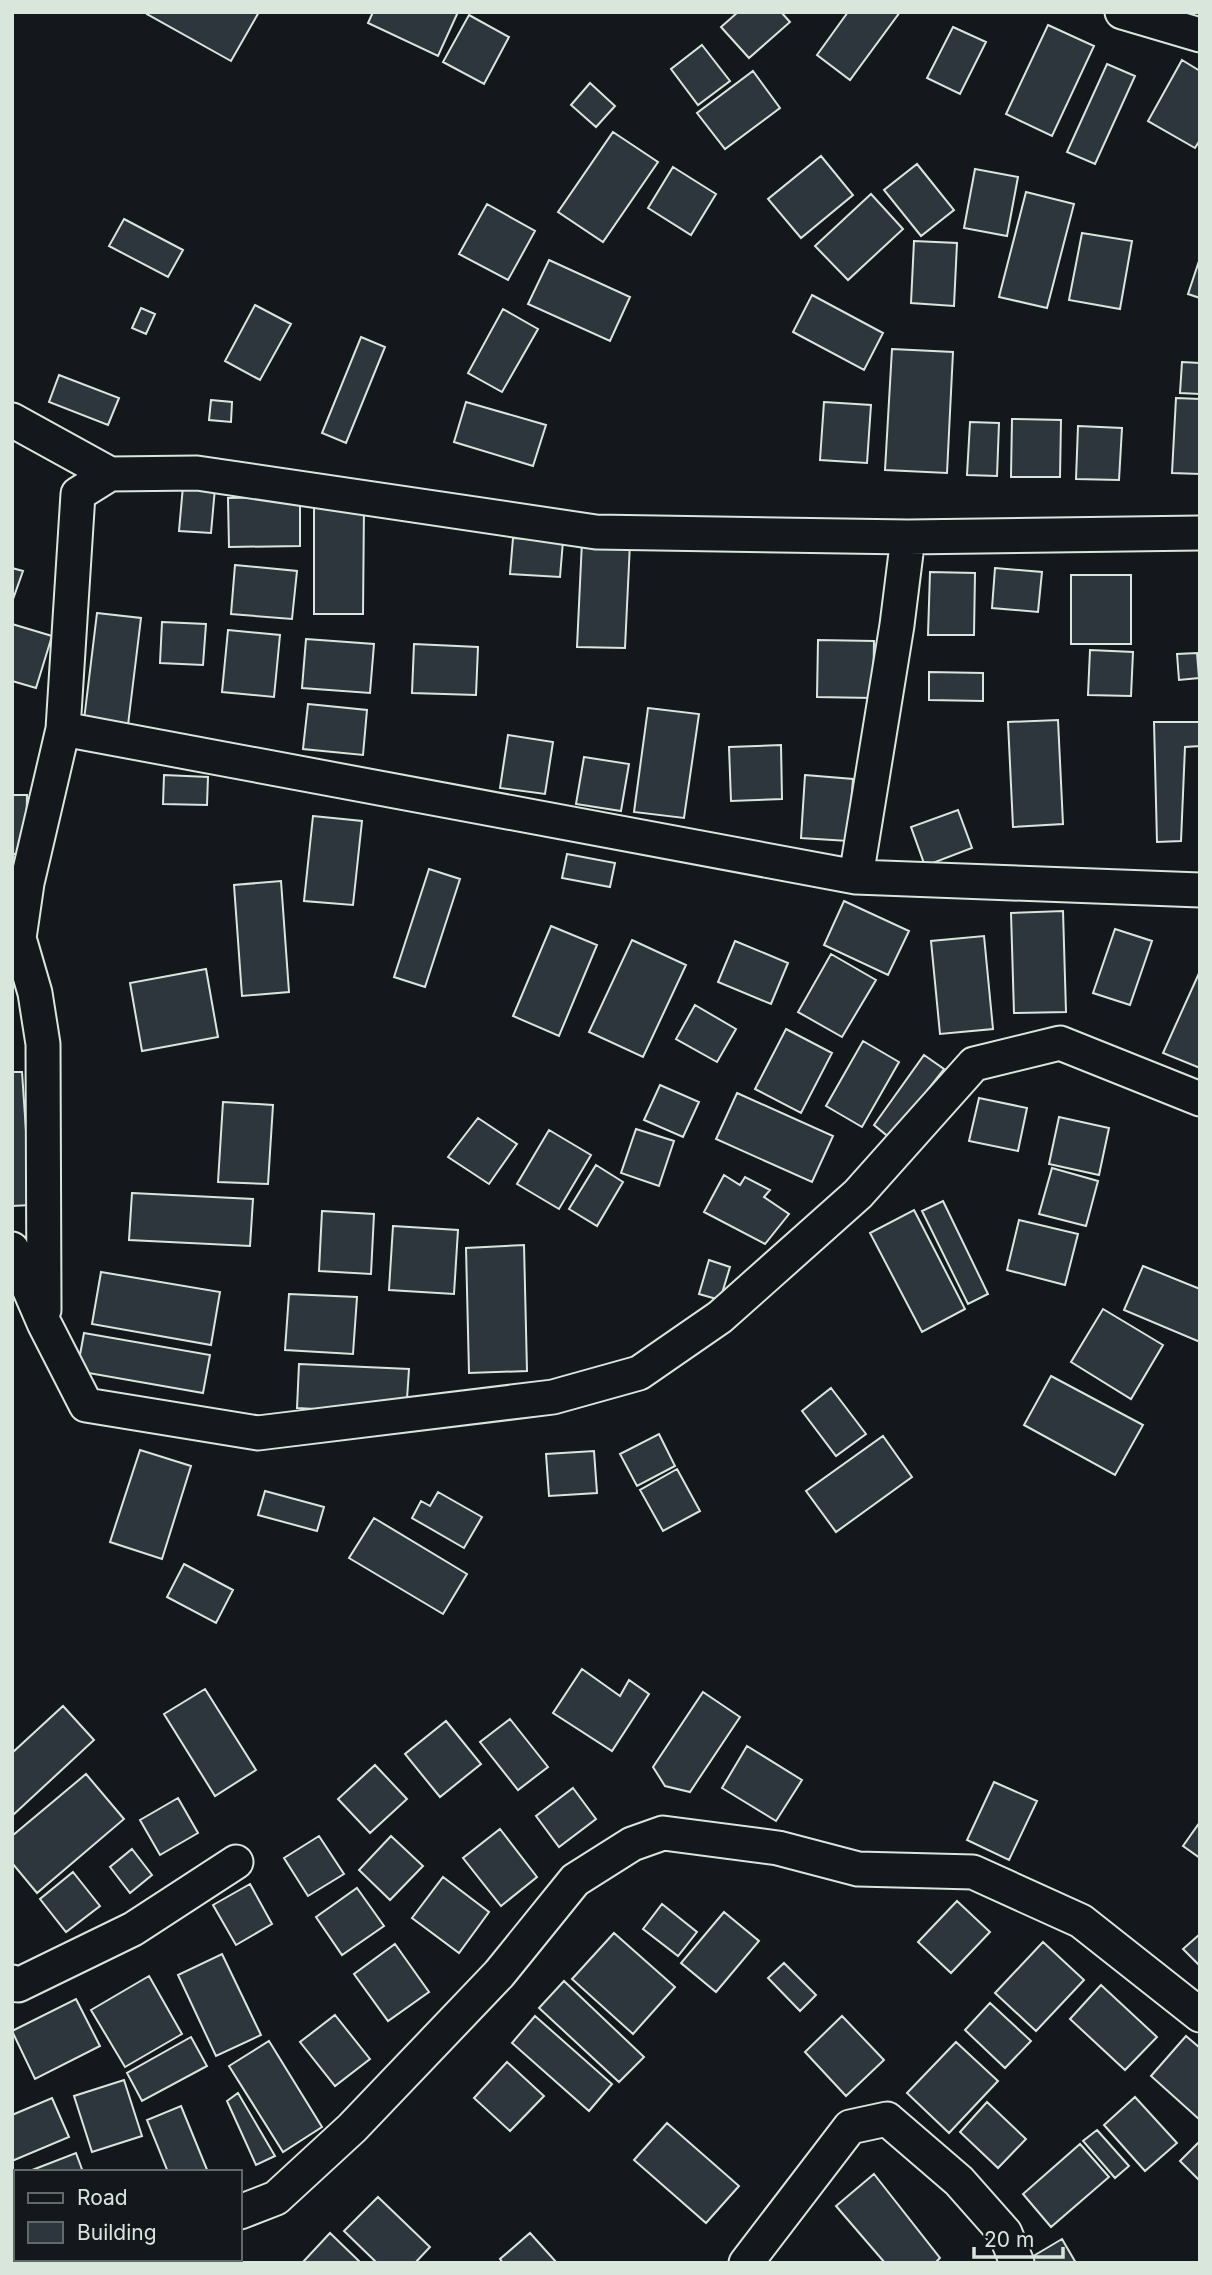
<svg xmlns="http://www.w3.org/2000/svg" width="1212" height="2275" font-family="Inter,sans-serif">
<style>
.building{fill:#2c363c;stroke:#d8e6dc;stroke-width:2}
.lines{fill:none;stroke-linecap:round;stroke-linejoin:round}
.minor-casing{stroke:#d8e6dc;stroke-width:37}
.minor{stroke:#14181c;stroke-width:33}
</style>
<rect width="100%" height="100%" fill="#14181c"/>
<path class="building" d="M148 12H259L231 61 147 14Z
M373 12H458L438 56 368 23Z
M738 12H781L790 22 749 58 721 27Z
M848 12H900L850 80 817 55Z
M469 15 509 37 484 84 443 62Z
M1048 25 1094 46 1052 136 1006 114Z
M953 27 986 42 960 94 927 78Z
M702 45 730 81 698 105 671 69Z
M1182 60 1200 71V140L1195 148 1148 121Z
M1107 64 1135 76 1095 164 1067 152Z
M753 71 780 108 725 149 697 113Z
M590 83 615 106 596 127 571 105Z
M613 132 658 162 603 242 558 212Z
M821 156 853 195 801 238 768 199Z
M917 164 954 210 921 236 884 190Z
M673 167 716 194 691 235 648 208Z
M975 169 1018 177 1007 236 964 228Z
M1026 192 1074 204 1047 308 999 297Z
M871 194 903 229 848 280 815 246Z
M487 204 535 231 508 280 459 254Z
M124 219 183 250 168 277 109 246Z
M1082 233 1132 241 1120 309 1069 300Z
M914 241 957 243 954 306 911 303Z
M1200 258V298L1188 294Z
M549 260 630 297 610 341 528 304Z
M812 295 883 333 864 370 793 332Z
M255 305 291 324 260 380 225 361Z
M141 308 155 314 146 334 132 328Z
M503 309 538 329 502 392 468 373Z
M361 337 385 347 346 443 322 433Z
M892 349 953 352 947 473 885 470Z
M1182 362 1200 363V394L1180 393Z
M59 375 119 398 108 425 49 402Z
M1176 398 1200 399V474L1172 473Z
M211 400 232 402 231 422 209 420Z
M466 402 546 425 533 466 454 442Z
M824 402 871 405 867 463 820 460Z
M1012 419 1061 420 1060 477H1011Z
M970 422 999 423 997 476 967 475Z
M1078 426 1122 428 1119 480 1076 479Z
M183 486 215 488 211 533 179 531Z
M300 497V546L229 547 228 498Z
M314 506H364L363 614H314Z
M513 538 563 541 560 577 510 574Z
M582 541 630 543 625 648 577 647Z
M235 565 297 571 292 619 231 614Z
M12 568 23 571 12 602Z
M995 568 1042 572 1038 612 992 608Z
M930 572 975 573 974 635H928Z
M1071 575H1131V644H1071Z
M97 613 141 618 128 725 84 720Z
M162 622 206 624 203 665 160 663Z
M12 624 52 636 36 688 12 681Z
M228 630 280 635 274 697 222 692Z
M306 639 374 644 370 693 302 688Z
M818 640 874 641 873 698 817 697Z
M414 644 478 647 476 695 412 693Z
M1090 650 1133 652 1131 696 1088 695Z
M1197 653 1199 678 1179 680 1177 654Z
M929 672 983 673V701L929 700Z
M308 704 367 710 363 755 303 749Z
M648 708 699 714 684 818 634 812Z
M1058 720 1063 824 1013 827 1008 722Z
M1154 722H1200V746L1185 747 1181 841 1157 842Z
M508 735 553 742 545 794 500 788Z
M781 745 782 799 731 801 729 747Z
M584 757 629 764 621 811 576 804Z
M164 775 208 777 207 805 163 804Z
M805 775 853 779 848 841 801 838Z
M12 795H27L26 854H12Z
M958 810 972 848 925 866 911 827Z
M313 816 362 821 353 905 304 901Z
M567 854 615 863 610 887 562 878Z
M429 869 460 879 425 987 394 977Z
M281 881 289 992 242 996 234 885Z
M844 901 909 931 888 975 824 945Z
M1063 911 1066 1012 1014 1013 1011 913Z
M551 926 597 945 559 1036 513 1016Z
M1115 929 1152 941 1130 1005 1093 993Z
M984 936 993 1029 940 1034 931 941Z
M632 940 686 965 643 1057 589 1032Z
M735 941 788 963 771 1004 718 982Z
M831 954 876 980 842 1037 798 1012Z
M206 969 218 1037 142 1051 130 983Z
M1200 971V1068L1163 1053Z
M695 1005 736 1029 717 1062 676 1039Z
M786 1029 832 1053 801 1113 755 1089Z
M863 1041 899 1062 862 1127 826 1106Z
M924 1055 944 1069 890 1138 874 1125Z
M12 1072H22L31 1205 12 1206Z
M660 1085 699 1102 683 1137 644 1120Z
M737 1093 833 1136 812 1182 716 1139Z
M979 1098 1027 1108 1018 1151 969 1141Z
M223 1102 273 1105 268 1184 218 1182Z
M1059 1117 1109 1128 1099 1175 1049 1164Z
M478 1118 517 1144 489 1184 448 1157Z
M636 1129 674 1141 659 1186 621 1173Z
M549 1130 591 1155 559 1209 517 1184Z
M596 1165 623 1182 597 1226 569 1209Z
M1052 1168 1098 1181 1086 1226 1039 1214Z
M724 1175 740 1185 745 1177 770 1190 764 1197 789 1214 765 1244 704 1212Z
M132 1193 253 1199 250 1246 129 1240Z
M943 1201 988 1294 968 1304 922 1211Z
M914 1210 965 1309 922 1332 870 1233Z
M322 1211 374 1214 371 1274 319 1271Z
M1019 1220 1078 1234 1065 1285 1007 1270Z
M393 1226 458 1230 454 1294 389 1290Z
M524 1245 527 1371 469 1373 466 1248Z
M709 1260 730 1267 720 1300 699 1294Z
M1143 1266 1200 1289V1342L1124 1310Z
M101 1272 220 1292 211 1345 92 1324Z
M289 1294 357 1297 353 1354 285 1350Z
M1103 1309 1163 1345 1131 1399 1071 1362Z
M84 1333 210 1355 203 1393 77 1371Z
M299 1364 409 1369 406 1414 297 1408Z
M1051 1376 1143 1425 1115 1475 1024 1425Z
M831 1388 866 1434 836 1456 802 1411Z
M659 1434 675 1466 637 1486 620 1454Z
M883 1436 912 1477 836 1532 806 1491Z
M140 1450 191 1466 162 1559 110 1542Z
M594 1451 597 1493 549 1496 546 1454Z
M677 1469 700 1511 663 1531 640 1490Z
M265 1491 324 1507 317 1531 258 1515Z
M438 1492 482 1517 464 1548 412 1518 421 1501 430 1506Z
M374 1518 467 1574 443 1614 349 1558Z
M184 1564 233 1590 216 1623 167 1597Z
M582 1669 620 1696 629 1680 649 1694 612 1751 553 1713Z
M205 1689 256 1770 215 1796 164 1714Z
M703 1692 740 1717 690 1792 665 1786 653 1767Z
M63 1706 94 1740 12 1816V1753Z
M510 1719 548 1767 518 1790 480 1742Z
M446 1721 481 1764 440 1797 405 1754Z
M747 1746 802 1780 776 1821 722 1788Z
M375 1765 407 1799 370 1833 338 1799Z
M86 1774 124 1819 37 1893 12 1863V1836Z
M994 1782 1037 1801 1009 1860 967 1840Z
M573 1788 596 1819 559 1847 536 1816Z
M178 1798 198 1833 160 1855 140 1820Z
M1200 1822V1858L1183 1846Z
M500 1829 537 1877 501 1906 463 1858Z
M319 1836 344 1874 308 1896 284 1858Z
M391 1836 423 1866 390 1900 359 1870Z
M132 1849 152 1875 130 1893 110 1867Z
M73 1872 100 1906 66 1932 40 1899Z
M443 1877 489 1912 459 1953 412 1918Z
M250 1884 272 1924 236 1945 213 1905Z
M357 1888 384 1926 342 1955 316 1917Z
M957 1901 990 1932 951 1973 918 1942Z
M662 1904 697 1932 678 1956 643 1929Z
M724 1912 759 1941 716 1992 681 1963Z
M614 1933 675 1987 633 2034 572 1979Z
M1200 1934V1966L1183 1949Z
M1043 1942 1084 1980 1036 2031 995 1993Z
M395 1944 429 1992 388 2021 354 1974Z
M222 1954 261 2035 216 2056 178 1975Z
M784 1963 816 1995 800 2011 768 1978Z
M149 1976 182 2034 125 2067 91 2010Z
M564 1981 644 2057 619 2082 539 2008Z
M1101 1985 1157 2037 1125 2070 1070 2019Z
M76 1999 100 2046 35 2079 12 2031Z
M990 2003 1031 2041 1005 2068 965 2030Z
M335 2015 370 2059 335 2086 300 2042Z
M535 2016 612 2084 589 2111 512 2043Z
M842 2016 884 2060 846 2096 805 2052Z
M1186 2036 1200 2048V2120L1151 2076Z
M191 2037 207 2066 142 2101 127 2073Z
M269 2041 322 2127 283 2152 229 2066Z
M956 2042 998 2081 949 2133 907 2093Z
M507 2062 544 2096 510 2131 474 2098Z
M124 2080 142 2136 92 2152 74 2096Z
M238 2093 275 2156 256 2165 227 2101Z
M1135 2097 1177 2143 1145 2171 1104 2125Z
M52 2098 69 2137 12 2161V2115Z
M987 2102 1026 2139 998 2168 960 2132Z
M181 2106 208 2172H168L147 2120Z
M667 2123 739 2186 706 2223 634 2160Z
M1097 2130 1129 2166 1115 2178 1083 2141Z
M1200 2141V2181L1180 2161Z
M1080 2144 1109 2177 1051 2227 1023 2194Z
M76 2153 83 2172H27Z
M874 2174 940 2258 935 2263H885L836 2206Z
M16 2176V2229L12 2230V2178Z
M378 2197 430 2247 415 2263H377L344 2231Z
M330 2233 361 2263H302Z
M530 2233 557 2263H503L500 2259Z
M1062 2239 1076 2263H1033L1030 2258Z
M172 2259H197L198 2263H164Z"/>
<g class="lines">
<g class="minor-casing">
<path id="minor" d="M1122 12 1200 35
M12 420 110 474 197 473 596 532 908 537 1200 533
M63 729 856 877 1200 890
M856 877 897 625 908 537
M12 1249 44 1323 86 1405 258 1433 553 1397 639 1373 720 1317 858 1194 974 1064 1060 1043 1200 1099
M44 1310 43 1044 35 993 19 938 27 883 63 729 78 494 110 474
M12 1982 18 1985 133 1929 236 1862
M240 2212 276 2198 352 2128 499 1974 575 1880 632 1844 663 1833 778 1848 858 1869 973 1872 1081 1921 1200 2015
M67 2263 86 2259
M746 2263 850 2127 887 2119 959 2181 1005 2233 1017 2263"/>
</g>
<use href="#minor" class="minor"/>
</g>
<rect width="1212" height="2275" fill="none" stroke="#d8e6dc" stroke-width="28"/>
<rect x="14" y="2170" width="228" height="91" fill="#14181c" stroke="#626a69" stroke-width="2"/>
<rect x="28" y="2193" width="35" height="10" fill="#14181c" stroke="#626a69" stroke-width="2"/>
<text x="77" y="2205" font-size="21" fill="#d8e6dc">Road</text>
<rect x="28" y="2222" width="35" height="21" fill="#2c363c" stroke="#626a69" stroke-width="2"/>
<text x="77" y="2240" font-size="21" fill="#d8e6dc">Building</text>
<path d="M974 2247v10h89v-10" fill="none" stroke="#d8e6dc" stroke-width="3.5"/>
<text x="984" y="2247" font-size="21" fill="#d8e6dc" stroke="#14181c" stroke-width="5" paint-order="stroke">20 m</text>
</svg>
